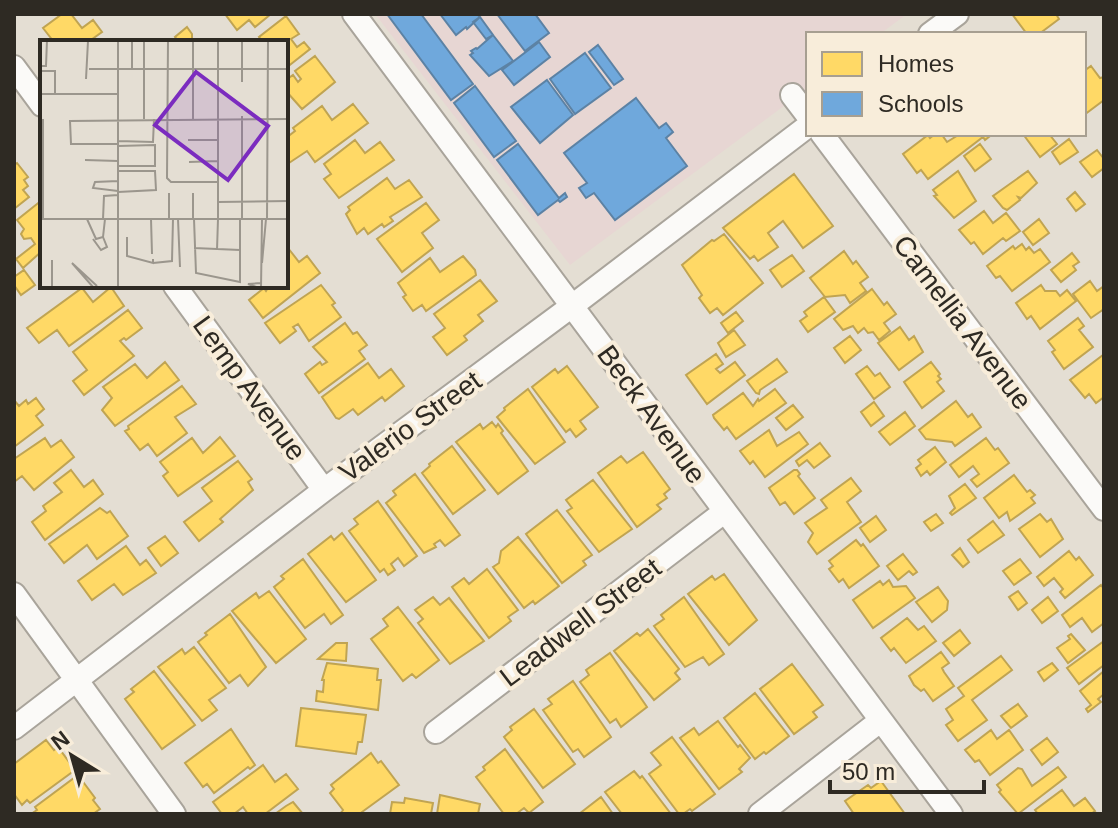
<svg xmlns="http://www.w3.org/2000/svg" width="1118" height="828" font-family="Arial,sans-serif">
<style>
.education{fill:#e7d6d3}
.homes{fill:#ffd966;stroke:#c0a452;stroke-width:2}
.schools{fill:#6fa8dc;stroke:#5c82a4;stroke-width:2}
.lines{fill:none;stroke-linecap:round;stroke-linejoin:round}
.street-casing{stroke:#a9a49b;stroke-width:26}
.street{stroke:#fbfaf8;stroke-width:22}
.labels{text-anchor:middle;stroke-width:8;stroke-linejoin:round;paint-order:stroke}
.street-label{font-size:28px;fill:#2e2a23;stroke:#f8edda}
.inset-road{fill:none;stroke:#9b968d;stroke-width:2}
.view{fill:#7b2cbf;fill-opacity:0.15;stroke:#7b2cbf;stroke-width:4}
.inset-edge{fill:none;stroke:#2e2a23;stroke-width:4}
</style>
<rect width="100%" height="100%" fill="#e4ded3"/>
<path class="education" d="M375 14H907L880 34H808V88L570 265Z"/>
<path class="homes" d="M62 14H71L82 28 93 20 102 32 88 42H54L43 28Z
M225 14H271L255 27 249 20 237 30Z
M1012 14H1056L1059 19 1039 34H1027Z
M286 16 299 34 291 39 297 47 304 42 310 49 286 68V42H263L259 37Z
M187 27 192 34V42H179L175 37Z
M315 56 335 82 302 109 286 91V80L293 75 298 82 301 79 295 71Z
M1091 66 1100 78 1104 77V100L1084 115V71Z
M353 104 368 123 315 162 307 151 286 165V138L295 131 293 128 322 106 332 120Z
M935 134 942 135 947 142 960 134 990 136 985 140 983 137 928 179 921 170 917 173 903 154 928 135 930 138Z
M1023 134H1049L1057 144 1040 157Z
M1069 139 1078 152 1060 164 1052 152Z
M355 140 365 153 380 142 394 160 339 198 324 179 331 174 324 164Z
M980 144 991 159 975 171 964 156Z
M1097 150 1104 159V168L1092 177 1080 162Z
M17 163 28 177 24 180 28 186 23 190 29 197 14 209V165Z
M958 171 976 201 954 218 934 196 937 195 933 190Z
M1028 171 1037 183 1021 198 1018 197 1020 200 1007 210 1003 208 993 196Z
M794 174 833 226 803 248 783 221 768 233 778 247 758 261 754 256 750 259 723 228Z
M387 178 395 189 409 180 422 197 390 217 393 221 384 227 382 224 368 234 364 228 357 234 346 214 350 210 348 207Z
M1075 192 1085 204 1076 211 1067 199Z
M42 200V251L23 268 16 259 35 244 31 238 24 239 21 234 24 229 17 220Z
M426 203 439 220 422 233 433 248 402 272 377 239Z
M984 211 993 223 1006 213 1020 231 1006 241 1003 238 983 254 974 242 971 244 959 230Z
M1039 219 1049 233 1033 245 1023 232Z
M724 234 763 283 723 315 717 308 710 313 699 298 702 295 682 265 712 240 714 241Z
M1022 244 1026 250 1029 247 1034 253 1040 249 1050 262 1012 291 1000 276 996 278 987 266 1013 246 1015 249Z
M288 248 299 262 307 256 320 273 263 318 249 300 264 288 266 291 269 286H286Z
M844 251 853 264 856 261 868 277 860 283 866 291 850 303 845 295 825 297 810 278Z
M1072 253 1079 262 1073 266 1076 270 1061 282 1051 270Z
M792 255 804 271 782 287 770 270Z
M463 256 475 270 476 275 426 311 422 305 413 311 403 297 406 295 398 283 430 258 440 272Z
M24 270 35 285 21 295 14 285V277Z
M480 280 497 301 478 315 483 321 464 336 467 340 447 355 433 337 445 328 434 314Z
M1090 281 1097 291 1104 286V309L1091 318 1073 294Z
M321 285 335 303 332 305 341 317 309 341 298 324 293 327 296 331 280 343 265 323Z
M1041 285 1045 291H1056L1060 296 1067 290 1076 301 1040 329 1031 316 1027 319 1016 303Z
M111 287 124 306 69 346 57 330 39 343 27 328 82 288 93 302Z
M872 289 884 305 887 302 896 314 884 323 890 331 879 340 873 332 868 333 864 328 858 333 853 326 843 330 834 319Z
M824 297 835 312 808 332 800 321 807 316 804 312Z
M128 310 142 328 126 340 124 338 120 341 134 356 84 395 73 381 87 370 73 352Z
M736 312 743 321 728 333 721 323Z
M1078 318 1084 326 1079 330 1093 347 1064 369 1052 352 1055 350 1048 341Z
M345 323 353 334 357 332 367 345 359 351 365 359 319 393 305 374 320 362 322 365 327 362 313 347Z
M900 327 909 340 914 336 923 352 899 370 878 343Z
M734 330 745 345 726 357 718 343Z
M850 336 861 350 845 363 834 348Z
M716 354 723 364 716 369 720 373 735 362 745 375 707 404 686 375Z
M1103 355 1104 397 1096 403 1089 394 1085 398 1070 380Z
M777 359 787 372 760 390 759 394 756 393 747 381Z
M165 362 179 380 115 426 102 410 112 398 103 387 135 364 147 378Z
M931 362 940 374 938 376 941 379 937 382 944 391 922 408 904 382Z
M368 363 379 378 391 369 404 386 385 401 382 397 358 415 353 409 339 419 336 418 322 397Z
M567 366 598 407 580 421 586 429 576 437 570 429 566 432 532 387 555 369 558 373Z
M867 366 875 376 880 373 890 387 874 399 856 374Z
M182 386 196 404 175 417 187 433 157 456 148 444 140 450 125 431 129 429 128 426Z
M528 389 565 442 535 464 497 417 505 410 504 408Z
M775 389 786 403 736 439 727 427 724 430 714 418 713 415 743 393 753 406 758 399 759 401Z
M36 398 44 409 36 416 43 425 14 447V400L19 406 26 400 28 404Z
M956 401 968 417 972 414 981 427 955 446 952 442 926 439 919 430Z
M874 402 884 416 871 426 861 412Z
M793 405 803 417 786 430 776 418Z
M905 412 915 426 890 445 879 432Z
M492 422 496 427 498 424 503 431 501 433 528 471 498 494 456 442 480 424 483 429Z
M769 430 777 446 799 432 808 444 765 477 753 461 750 464 740 451Z
M220 437 235 456 178 496 163 476 168 472 160 462 192 438 203 453Z
M45 438 51 447 61 440 74 457 34 490 22 476 14 482V459Z
M986 438 995 450 998 448 1009 463 977 487 971 480 979 474 973 466 959 477 950 465Z
M820 443 830 456 814 468 807 460 799 466 796 461Z
M452 446 485 490 453 514 422 473 430 466 429 464Z
M935 447 946 462 930 475 927 471 921 476 916 468 921 464 918 460Z
M643 452 670 489 664 494 667 498 657 505 661 509 637 527 598 473 621 456 627 463Z
M238 461 252 479 248 482 253 490 220 519 223 522 199 541 184 522 212 501 202 488Z
M71 470 84 487 93 480 103 494 45 540 32 522 46 511 43 506 62 492 54 483Z
M794 470H797L800 474 798 476 815 498 794 514 785 502 780 505 769 488Z
M415 474 460 535 445 546 440 540 434 544 436 547 424 553 386 503 396 495 393 491Z
M1014 475 1027 492 1030 490 1035 495 1031 498 1035 503 1010 521 1007 512 999 518 984 498Z
M851 478 861 491 847 502 861 522 817 554 808 542 813 533 805 523 827 508 821 500Z
M593 480 632 529 599 552 567 511 572 508 566 500Z
M965 484 976 498 952 515 950 513 955 508 949 496Z
M378 501 417 556 404 566 398 558 391 564 395 570 388 575 384 569 380 572 349 531 358 524 354 519Z
M100 508 107 513 110 511 128 536 97 559 87 545 64 563 49 544Z
M557 510 592 555 583 561 586 565 562 583 526 534Z
M936 514 943 523 931 531 924 522Z
M1040 514 1047 522 1051 519 1063 539 1040 557 1019 529Z
M876 516 886 530 870 542 860 528Z
M993 521 1004 535 978 553 968 540Z
M342 533 376 580 346 602 308 554 331 536 334 540Z
M165 536 178 553 161 566 148 548Z
M518 537 559 586 535 604 533 601 524 608 493 567 499 563 501 551Z
M856 540 861 546 863 544 879 566 849 588 843 579 839 582 829 569 833 566 829 561Z
M126 546 140 565 146 560 156 573 123 595 114 584 92 600 78 581Z
M960 548 969 562 963 567 952 555Z
M1069 551 1076 560 1079 557 1093 575 1065 598 1060 592 1063 589 1054 578 1044 586 1037 577Z
M903 554 917 572 913 575 909 571 898 580 887 566Z
M303 559 343 615 331 624 324 614 305 628 274 587 284 579 281 576Z
M1020 559 1031 573 1014 585 1003 571Z
M487 569 518 610 508 617 511 621 489 638 452 587 464 578 469 584Z
M724 574 757 620 729 645 688 594 712 576 715 580Z
M889 580 893 587 906 586 915 598 873 628 853 600 880 581 883 585Z
M1101 585 1104 589V623L1092 632 1082 618 1070 627 1062 615Z
M938 587 948 601 947 610 932 622 916 602Z
M269 591 306 639 276 663 232 611 256 593 259 598Z
M1018 591 1027 603 1018 610 1009 597Z
M433 597 440 605 449 598 484 641 450 664 418 623 423 619 415 610Z
M684 597 724 654 709 665 703 657 685 667 654 626 664 619 661 615Z
M1048 597 1058 611 1042 623 1032 610Z
M398 607 439 660 416 678 412 674 403 681 371 639 388 626 383 619Z
M230 614 266 667 248 686 240 675 229 683 198 642 207 635 205 633Z
M907 618 918 630 924 626 936 641 906 663 894 648 891 651 881 638Z
M648 629 679 669 675 673 680 679 654 700 614 651 637 633 640 636Z
M960 630 970 643 954 656 943 643Z
M1071 634 1085 650 1068 663 1057 648 1070 639 1068 636Z
M1104 641V665L1079 684 1067 668Z
M336 643H347L346 661 318 659Z
M194 647 226 688 209 700 217 710 202 721 158 667 182 649 185 654Z
M941 652 949 663 942 668 944 672 954 686 933 701 924 689 921 691 914 685 909 676Z
M610 653 647 707 621 727 616 719 610 723 580 682 589 675 586 670Z
M1001 656 1012 670 972 700 987 720 958 741 946 725 953 720 946 709 964 696 958 688Z
M327 663 378 669 377 680H381L378 710 316 701 317 691 323 692 324 680H322Z
M1052 663 1058 670 1044 681 1038 672Z
M792 664 823 705 813 712 817 717 794 734 760 689Z
M154 671 195 725 162 749 125 699 134 692 131 689Z
M1104 671V694L1098 699 1101 702 1088 712 1086 709 1091 705 1080 691Z
M573 681 611 737 584 757 578 749 573 752 543 710 552 704 548 699Z
M755 693 789 736 766 754 764 752 755 759 724 718Z
M1018 704 1027 716 1011 728 1001 716Z
M301 708 366 715 362 742H358L356 754 296 746Z
M534 709 575 764 543 788 504 737 512 730 510 727Z
M718 721 738 747 740 745 750 758 739 769 742 772 719 789 680 738 694 728 699 735Z
M231 729 255 765 250 769 248 767 214 793 207 784 203 787 185 763Z
M991 730 997 739 1009 730 1023 750 990 775 979 760 975 762 965 750Z
M672 737 715 794 692 811 690 809 683 814H679L649 774 661 765 651 753Z
M1047 738 1058 752 1042 765 1031 750Z
M46 740 54 750 58 747 75 770 30 803 27 800 22 805 14 794V764Z
M505 749 543 802 529 813 524 808 516 814H504L476 777 485 770 483 767Z
M371 753 378 763 381 761 399 785 362 812 363 814H340L343 810 330 793 334 789 331 785Z
M263 765 275 782 286 774 298 789 265 814H248L243 807 234 814H222L213 802Z
M1058 767 1066 777 1018 814 999 792 1001 790 997 785 1018 768 1022 769 1032 786Z
M634 771 640 778 642 776 671 814H622L605 792Z
M78 775 95 798 93 800 100 809 93 814H31L37 810 35 807Z
M881 781 905 814H854L845 801 868 785 871 788Z
M1062 790 1074 806 1085 798 1095 811 1091 814H1038L1035 810Z
M440 795 480 804 478 814H437Z
M601 797 613 814H579Z
M405 798 433 803 431 814H390L392 802 404 803Z
M293 802 303 814H275L286 806Z"/>
<path class="schools" d="M387 14H421L473 84 451 100Z
M440 14H477L480 17 467 29 466 27 456 35Z
M497 14H535L549 33 525 51Z
M480 17 493 35 486 39 473 22Z
M493 35 513 61 489 76 470 55 473 53 471 51 476 48 477 49Z
M539 42 550 57 514 85 502 70Z
M598 45 623 79 614 85 589 52Z
M585 53 611 88 575 114 550 79Z
M547 80 573 115 540 143 511 107Z
M475 86 516 141 494 157 454 103Z
M636 98 659 128 666 123 673 132 666 138 687 166 615 220 594 193 586 198 579 188 587 183 564 153Z
M518 144 559 198 565 193 567 197 560 202 558 200 538 215 497 160Z"/>
<g class="lines">
<g class="street-casing">
<path id="street" d="M354 14 951 814
M930 34 957 14
M14 67 42 105
M792 95 808 116
M822 134 1104 509
M175 286 324 490
M14 594 174 814
M14 728 324 490 572 306 808 126
M436 732 724 512
M760 814 880 721"/>
</g>
<use href="#street" class="street"/>
</g>
<g class="labels">
<g class="street-label">
<text transform="translate(963 322) rotate(53)" y="10">Camellia Avenue</text>
<text transform="translate(250 388) rotate(54)" y="10">Lemp Avenue</text>
<text transform="translate(652 414) rotate(54)" y="10">Beck Avenue</text>
<text transform="translate(410 426) rotate(-36)" y="10">Valerio Street</text>
<text transform="translate(580 622) rotate(-37)" y="10">Leadwell Street</text>
</g>
</g>
<g transform="translate(40 40)">
<rect width="248" height="248" fill="#e4ded3"/>
<path class="inset-road" d="M128 0 127 138 131 142H178M178 0V179M29 1H57M0 26H6L7 0M49 29H248M92 29V0M0 31H15V54M46 39 48 1M202 42V0M0 54H78M202 76V179M104 79V0M153 79V0M148 100H178M78 101 113 102 114 79M78 104H31L30 81 248 79M45 120 78 121M149 122 178 121M78 126H115V105L78 106M78 151 53 148 55 142 78 141M78 152 116 150 115 131H78M178 162 248 161M0 179H248M3 179V79M47 179 56 199 63 197 65 179M63 179 64 156 78 155M111 179 112 214M129 179V153M138 179 140 227M153 179V153M154 179 156 233 200 242V179M227 179 228 0M87 197V216L113 223V219M53 199 61 210 67 207 63 197M154 208 200 210M177 210 178 179M113 223 132 221 133 179M222 223 226 179M57 246 32 223 53 247 62 248M12 248V220M78 248V0M219 248 208 244 221 243M221 248 222 179"/>
<path class="view" d="M156 32 228 86 188 140 115 85Z"/>
<rect width="248" height="248" class="inset-edge"/>
</g>
<rect width="1118" height="828" fill="none" stroke="#2e2a23" stroke-width="32"/>
<rect x="806" y="32" width="280" height="104" fill="#f8edda" stroke="#a79f91" stroke-width="2"/>
<rect x="822" y="52" width="40" height="24" fill="#ffd966" stroke="#a79f91" stroke-width="2"/>
<text x="878" y="72" font-size="24" fill="#2e2a23">Homes</text>
<rect x="822" y="92" width="40" height="24" fill="#6fa8dc" stroke="#a79f91" stroke-width="2"/>
<text x="878" y="112" font-size="24" fill="#2e2a23">Schools</text>
<g transform="translate(72 756) rotate(323)" stroke="#f8edda" stroke-width="6" paint-order="stroke">
<path d="M0-6L14 30L0 20L-14 30Z" fill="#2e2a23"/>
<text y="-12" font-size="22" font-weight="bold" text-anchor="middle" fill="#2e2a23">N</text>
</g>
<path d="M830 780v12h154v-12" fill="none" stroke="#2e2a23" stroke-width="4"/>
<text x="842" y="780" font-size="24" fill="#2e2a23" stroke="#f8edda" stroke-width="6" paint-order="stroke">50 m</text>
</svg>
